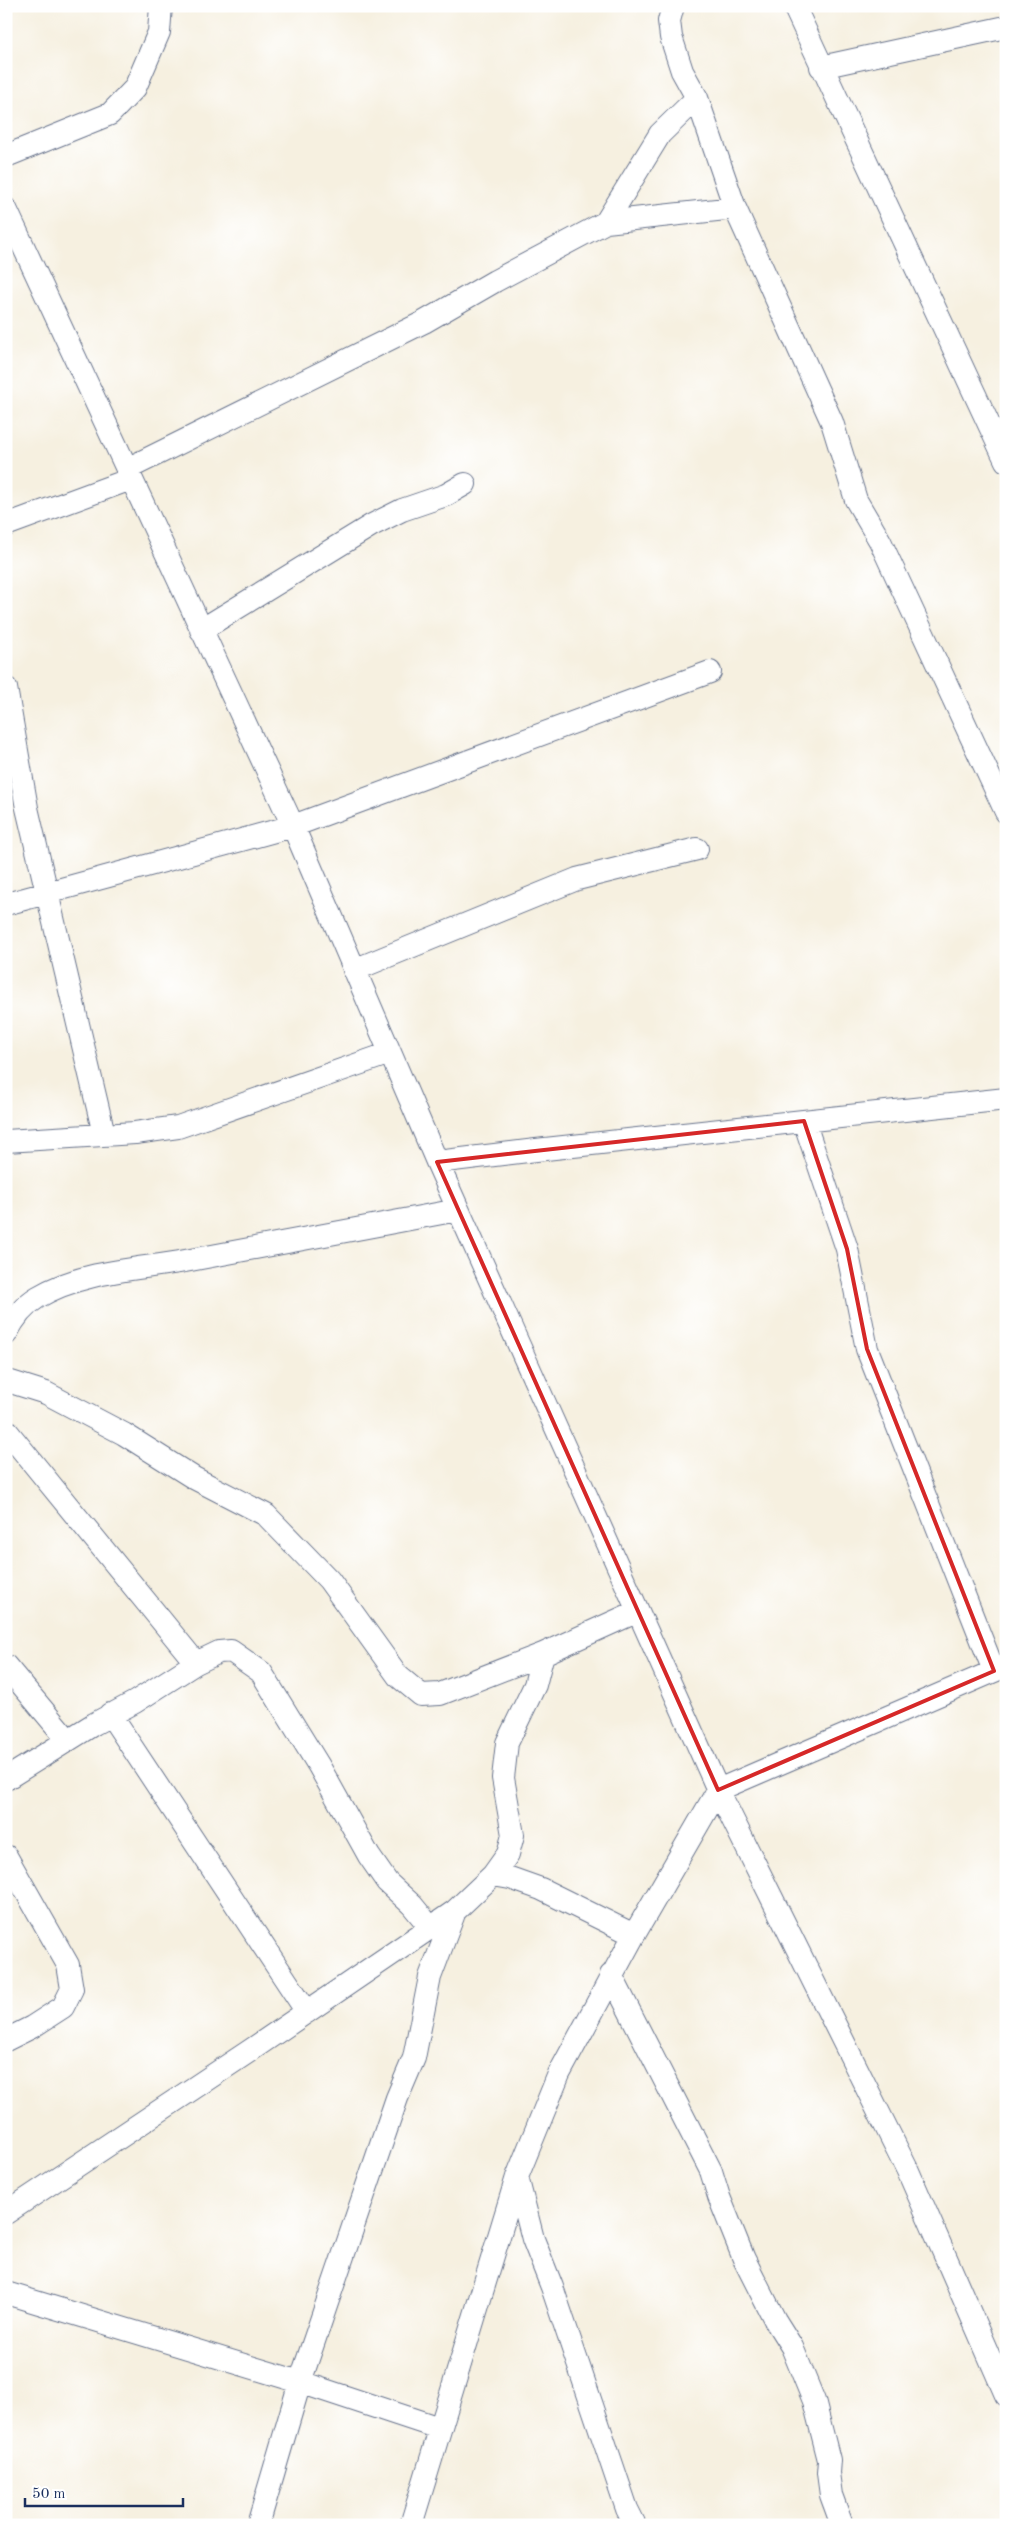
<svg xmlns="http://www.w3.org/2000/svg" width="1012" height="2531" font-family="'Old Standard TT',serif">
<style>
.lines{fill:none;stroke-linecap:round;stroke-linejoin:round}
.street-casing{stroke:#68738c;stroke-width:24}
.street{stroke:#fff;stroke-width:22}
.marked{fill:none;stroke:#d62828;stroke-width:4;stroke-linejoin:round}
</style>
<rect width="100%" height="100%" fill="#fff"/>
<filter id="ink" filterUnits="userSpaceOnUse"><feTurbulence type="fractalNoise" baseFrequency=".02" numOctaves="2"/><feDisplacementMap in="SourceGraphic" scale="10" xChannelSelector="R" yChannelSelector="G"/><feConvolveMatrix kernelMatrix="1 2 1 2 8 2 1 2 1" color-interpolation-filters="sRGB"/></filter>
<filter id="wash" filterUnits="userSpaceOnUse"><feTurbulence type="fractalNoise" baseFrequency=".0096" numOctaves="4" result="noise"/><feDisplacementMap in="SourceGraphic" scale="20" xChannelSelector="R" yChannelSelector="G"/><feGaussianBlur stdDeviation="1.12" result="paint"/><feColorMatrix in="noise" values="0 0 0 0 0 0 0 0 0 0 0 0 0 0 0 0 0 1.4 0 .05"/><feComposite in="paint" operator="in"/></filter>
<g filter="url(#wash)">
<rect width="100%" height="100%" fill="#f6f0e0"/>
</g>
<g filter="url(#ink)">
<g class="lines">
<g class="street-casing">
<path id="street" d="M673 6 669 21 671 37 682 71 697 98 735 208 832 422 856 500 880 541 1006 812
M794 6 1006 461
M821 67 1006 27
M6 156 110 114 135 88 159 32 161 6
M6 209 293 826 437 1162 718 1790 908 2171 1006 2395
M606 222 660 134 697 98
M127 469 424 322 495 281 606 222 735 208
M6 525 131 479
M201 630 372 525 402 510 446 495 465 484
M6 688 27 808 104 1134
M6 904 293 826 710 672
M354 970 577 879 697 849
M804 1121 847 1249 867 1349 994 1671
M6 1141 135 1133 178 1127 390 1053
M437 1162 536 1150 1006 1099
M6 1334C14 1318 23 1306 38 1297 82 1271 136 1270 185 1261 276 1244 367 1227 458 1210
M11 1382 46 1393 124 1434 194 1478 266 1515 329 1580 398 1676 421 1695 440 1694 543 1654 638 1611
M6 1430 196 1663
M6 1666 68 1740
M110 1714 307 2012
M6 1779 94 1724 135 1702 196 1663 219 1652 231 1651 261 1672 319 1766 369 1856 387 1882 412 1905 430 1927
M6 1856 68 1965 72 1989 63 2007 32 2027 6 2040
M493 1875 510 1878 541 1889 634 1935
M611 1975 711 2171 719 2197 744 2259 775 2320 792 2347 814 2401 829 2460 828 2473 831 2495 842 2525
M517 2177 533 2239 552 2287 627 2509 635 2525
M6 2213 248 2052 455 1911 493 1875 508 1854 513 1835 503 1778 507 1743 535 1685 543 1654
M6 2293 300 2382 439 2428
M258 2525 300 2382 397 2098 414 2058 430 1977 455 1911
M411 2525 517 2177 559 2074 634 1935 718 1790 1006 1666"/>
</g>
<use href="#street" class="street"/>
</g>
</g>
<path class="marked" d="M804 1121 847 1249 867 1349 994 1671 718 1790 437 1162Z"/>
<rect width="1012" height="2531" fill="none" stroke="#fff" stroke-width="25"/>
<path d="M25 2498v8h158v-8" fill="none" stroke="#1b2f5e" stroke-width="2.5"/>
<text x="32" y="2498" font-size="15" fill="#1b2f5e" stroke="#ffffff" stroke-width="4" paint-order="stroke">50 m</text>
</svg>
